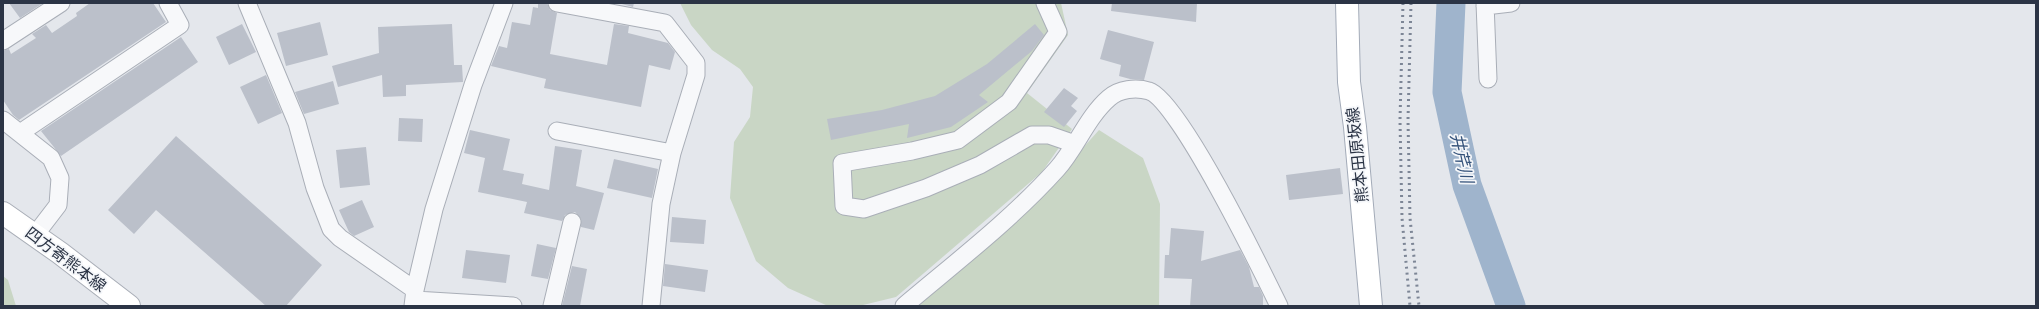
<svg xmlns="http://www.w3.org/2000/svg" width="2039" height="309" font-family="'Alegreya Sans','Noto Sans JP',sans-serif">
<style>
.green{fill:#c9d6c5}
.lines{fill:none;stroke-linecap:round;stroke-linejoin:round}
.river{stroke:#9fb4cc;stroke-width:29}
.building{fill:#bbc0ca}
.minor-casing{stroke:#a9aeb7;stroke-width:19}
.secondary-casing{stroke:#a9aeb7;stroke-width:24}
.primary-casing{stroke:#a3abb8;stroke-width:24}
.minor{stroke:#f7f8fa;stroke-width:17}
.secondary{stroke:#fff;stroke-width:22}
.primary{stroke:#fff;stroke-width:22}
.rail{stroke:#7d8696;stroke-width:3;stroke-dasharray:2 4;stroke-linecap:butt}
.labels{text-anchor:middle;stroke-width:3.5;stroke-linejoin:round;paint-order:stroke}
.street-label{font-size:16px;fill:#2b3445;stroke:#f4f6f9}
.water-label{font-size:17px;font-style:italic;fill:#34527a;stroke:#f4f6f9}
</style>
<rect width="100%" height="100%" fill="#e4e7ec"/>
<path class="green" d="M680 3H1061L1068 35 1027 93 1072 129 1042 172 896 297 859 306H828L788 288 756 261 730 198 734 142 750 117 753 87 740 69 712 50 691 25Z
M1099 130 1143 158 1160 204 1159 306H915L1038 198Z
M3 276 8 280 16 306H3Z"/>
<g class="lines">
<path class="river" d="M1451 3 1447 92 1467 185 1511 306"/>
</g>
<path class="building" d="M9 3H43L20 18Z
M90 3H153L166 22 19 120 13 115 3 100V51L9 49 11 54 36 38 32 34 46 25 52 33 77 16 76 13Z
M538 3H547L550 10 557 13 550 54 607 65 614 24 629 26 628 33 668 43 675 52 670 70 649 65 641 107 544 88 546 79 491 66 499 46 507 48 512 22 530 25 533 7 538 8Z
M618 3H634L633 7Z
M1112 3H1197L1196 22 1111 11Z
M320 22 328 55 286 66 277 33Z
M242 24 256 52 229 65 216 37Z
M452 24 454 65H462L463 82 406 85V96L383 97 382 75 338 87 332 66 379 53 378 27Z
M1035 24 1044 35 1032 51 979 95 988 102 951 127 907 138 909 124 831 140 827 119 882 110 935 96 987 64Z
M1108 30 1154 42 1144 80 1130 79 1119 76 1121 65 1100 59Z
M181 37 198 62 61 156 41 131Z
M266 75 282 113 258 124 240 87Z
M333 81 339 104 304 114 295 92Z
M1064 88 1078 98 1071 106 1077 111 1064 127 1044 112Z
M399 118 423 119 422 142 398 141Z
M470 130 510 139 503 170 524 174 522 184 549 190 555 146 582 150 576 186 604 193 594 230 581 227V219L575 212 565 215 562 221 524 213 527 202 478 192 485 158 464 153Z
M176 136 322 265 286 306H266L156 210 134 234 108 210Z
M366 147 370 185 340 188 336 150Z
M614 159 658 169 652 198 607 188Z
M1340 168 1343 194 1289 200 1286 175Z
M362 200 374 227 354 236 349 232 339 210Z
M672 217 706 220 704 244 670 242Z
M1171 228 1204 231 1201 261 1240 250 1249 267 1254 287H1259L1263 296V306H1190L1192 279 1164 278 1165 255H1169Z
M537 244 556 248 548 279 531 276Z
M466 250 510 255 506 283 462 278Z
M665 264 708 270 705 292 663 286Z
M572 266 587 269 580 306H562Z"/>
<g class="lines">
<g class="minor-casing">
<path id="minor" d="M247 3 297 123 315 188 331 229 340 238 415 290
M557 3 665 23 696 63V75L672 153
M1045 3 1058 32 1009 102 958 140 912 151 842 163 844 206 864 209 926 188 980 165 1032 135H1049L1075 144
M1485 3 1488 79
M1485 6 1511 3
M3 41 61 3
M3 120 51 158 60 178 58 205 35 235
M557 131 672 153 661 204 651 306
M20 133 180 25 168 3
M415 300 513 306
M413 306 415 290 434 209 473 85 504 3
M552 306 572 222
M904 306C956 262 1011 220 1057 169 1076 148 1087 117 1109 98 1119 89 1136 87 1149 91 1178 99 1262 271 1279 306"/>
</g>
<g class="secondary-casing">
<path id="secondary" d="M3 213 60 253 129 306"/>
</g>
<g class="primary-casing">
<path id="primary" d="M1347 3 1349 82 1355 127 1371 306"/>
</g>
<use href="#minor" class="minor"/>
<use href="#secondary" class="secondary"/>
<use href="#primary" class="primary"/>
<path class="rail" d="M1403 3 1400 120 1402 218 1410 306
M1411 3 1408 120 1410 218 1419 306"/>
</g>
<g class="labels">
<g class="street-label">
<text transform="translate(1357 155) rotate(-96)" y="6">熊本田原坂線</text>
<text transform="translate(66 259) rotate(37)" y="6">四方寄熊本線</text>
</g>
<g class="water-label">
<text transform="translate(1462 158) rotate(77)" y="6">井芹川</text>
</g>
</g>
<rect width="2039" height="309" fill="none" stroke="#2b3445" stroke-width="8"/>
</svg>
